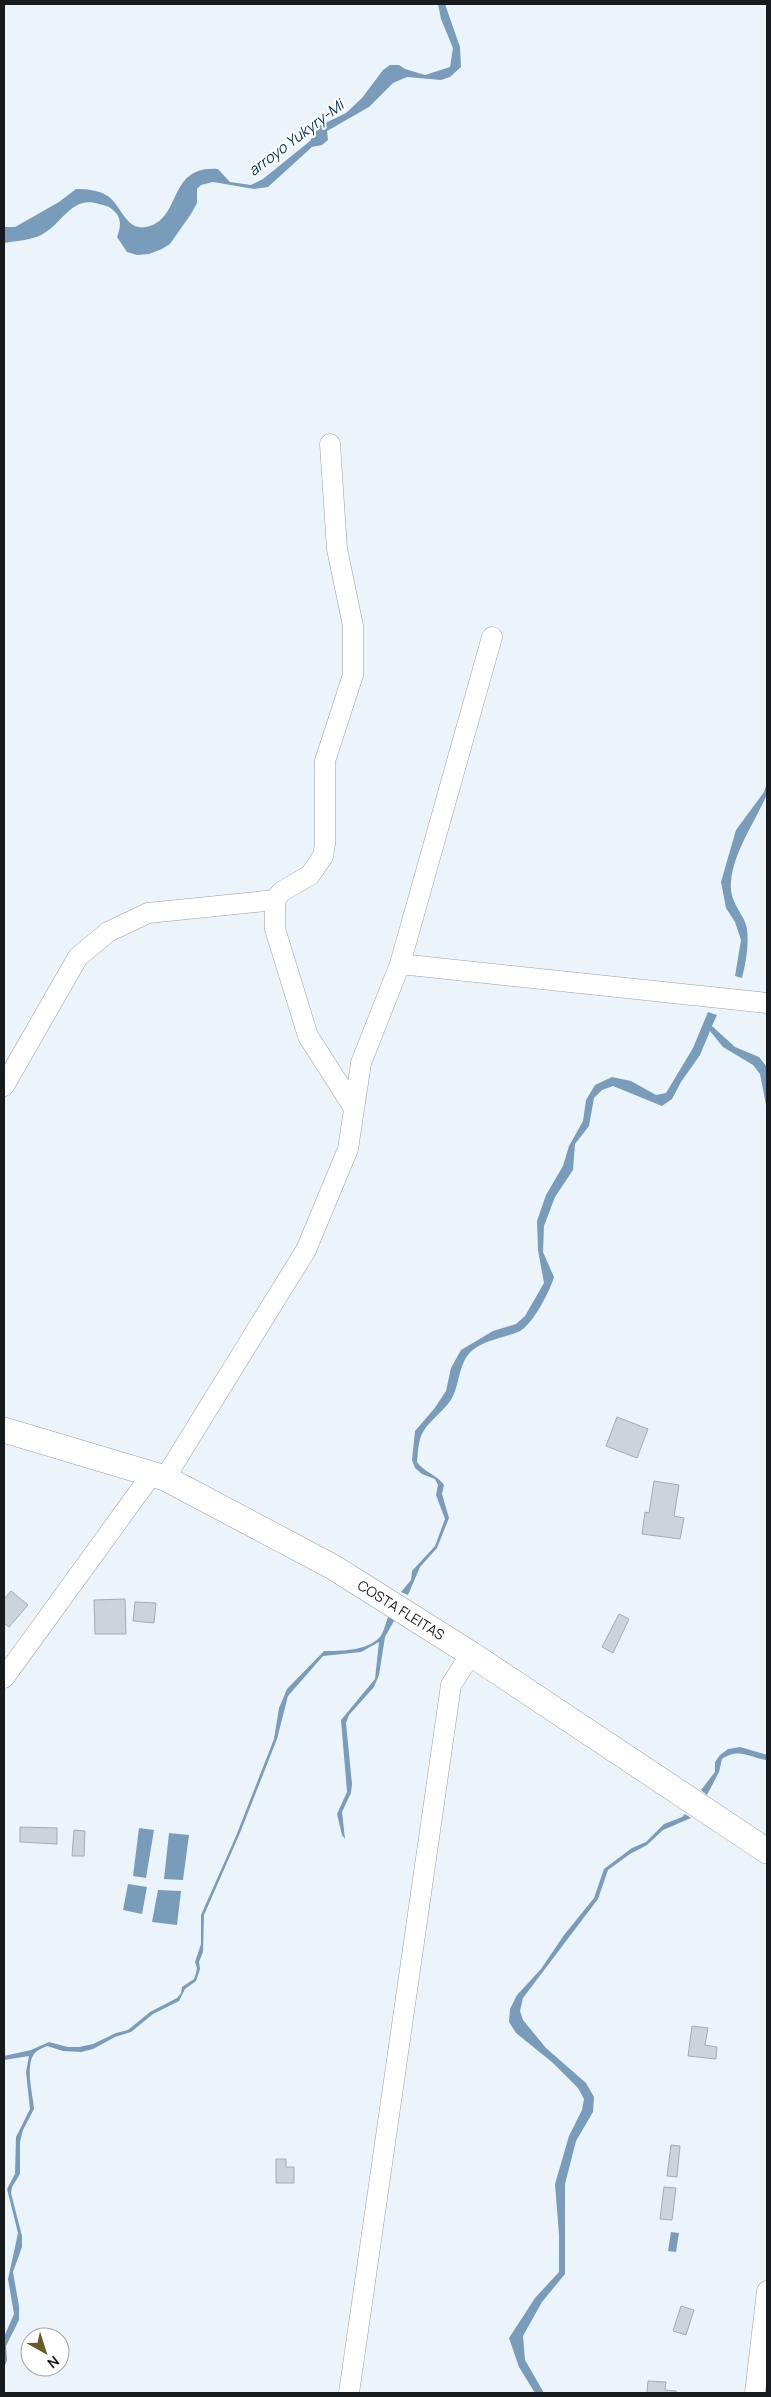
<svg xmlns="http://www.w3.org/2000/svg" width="771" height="2397" font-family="Manrope,sans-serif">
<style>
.water{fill:#7a9cbb}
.building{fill:#ccd4db;stroke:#a4abb2}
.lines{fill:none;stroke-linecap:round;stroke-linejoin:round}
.minor-casing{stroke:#989fa5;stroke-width:21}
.major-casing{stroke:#989fa5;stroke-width:26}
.minor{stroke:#fff;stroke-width:20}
.major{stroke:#fff;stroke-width:25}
.labels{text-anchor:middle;stroke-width:4;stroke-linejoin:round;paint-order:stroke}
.street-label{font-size:14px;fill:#181b1d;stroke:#fff}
.water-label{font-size:15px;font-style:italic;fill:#003962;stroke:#fff}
</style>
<rect width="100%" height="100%" fill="#ecf4fb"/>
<path class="water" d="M438 4H445L460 47 461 67 450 77 441 80 407 77 393 83 369 107 327 131 328 140 322 145 312 147 268 187 254 189 213 182 201 185 197 189V203L191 214 170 244 162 249 149 254 137 255 127 252 117 237C121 226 122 218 113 210 109 206 103 205 99 204 71 195 62 225 41 235 31 240 16 241 4 243V227H15L59 202 76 189C86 189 98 190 106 195 121 203 125 231 146 227 183 220 166 165 218 169L230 182 251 185 263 179 310 141 319 126 346 113 362 98 383 70 390 65H399L405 69 425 75 450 67 453 48 441 19Z
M767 783V794C755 823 734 850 731 882 729 904 745 914 747 929 749 945 746 962 742 978L735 976 741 940 735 922 726 908 721 882 736 830 764 792Z
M708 1012 717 1015 712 1026 735 1047 759 1057 767 1067V1110L760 1074 753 1065 723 1047 710 1031 700 1055 681 1082 672 1099 662 1106 613 1086 602 1090 594 1098 589 1126 575 1144 573 1170 555 1197 544 1226 543 1252 554 1277C550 1291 533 1324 520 1331 505 1338 488 1339 474 1349 460 1359 460 1379 454 1394 447 1410 431 1418 423 1432 418 1440 418 1454 417 1462 425 1473 436 1474 444 1485L442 1494 449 1518 437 1548 420 1567 408 1595 401 1592 411 1580 412 1571 435 1546 445 1519 436 1495 438 1485 435 1479 422 1474 415 1468 412 1460 415 1431 434 1409 446 1391 451 1368 461 1350 493 1331 516 1324 525 1316 544 1283 538 1250 537 1221 546 1195 563 1166 569 1146 583 1121 586 1100 595 1085 612 1077 631 1081 656 1095 666 1093 693 1048Z
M389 1615 395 1619 385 1637 379 1675 374 1687 349 1715 346 1723 352 1784 351 1793 342 1812 345 1839 342 1835 337 1814 347 1792 341 1720 375 1679 379 1642 361 1652 323 1656 288 1696 277 1739 240 1833 204 1915 203 1952 199 1962 200 1969 196 1981 185 1989 179 2001 153 2014 131 2032 115 2037 93 2049 81 2052 63 2051 47 2046C43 2048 37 2050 34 2054 25 2067 33 2095 34 2109L23 2130 20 2142V2174L12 2187 11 2193 22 2236V2247L13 2272 19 2306V2320L6 2346 7 2360 4 2368V2337L14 2314 8 2279 18 2233 7 2189 15 2174 16 2137 30 2109 26 2072 29 2056 4 2060V2056L31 2050 49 2042 68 2047H79L93 2044 116 2033 128 2030 150 2012 177 1998 181 1993 182 1987 194 1979 196 1973 197 1968 195 1962 201 1944V1915L236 1836 274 1739 279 1708 287 1689 324 1651C341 1651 367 1651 380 1637 384 1632 386 1621 389 1615Z
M740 1747 767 1755V1760C750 1758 739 1747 722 1759L719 1772 707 1795 701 1790 715 1772V1762L720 1755 728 1749Z
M685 1814 691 1818 663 1830 647 1845 630 1854 608 1870 598 1899 523 1998 520 2011 523 2020 546 2048 586 2083 594 2097 593 2112 576 2141 565 2184V2274L542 2302 523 2336 525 2360 544 2393H535L519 2367 509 2338 535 2298 559 2272V2235L555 2184 569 2136 582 2110 584 2099 578 2088 553 2063 516 2033 509 2022 510 2009 517 1995 541 1969 564 1935 594 1898 604 1869 632 1848 646 1842 664 1824 682 1817Z
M139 1828 154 1830 146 1878 133 1876Z
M169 1833 189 1835 183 1880 164 1879Z
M128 1884 147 1887 142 1914 123 1910Z
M158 1890 181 1891 177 1925 152 1922Z
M671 2232 679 2233 676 2252 668 2251Z"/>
<path class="building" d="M617 1417 648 1429 637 1458 606 1446Z
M654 1481 679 1485 674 1516 684 1518 680 1539 642 1534 645 1512 649 1513Z
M11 1591 28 1605 9 1627 4 1623V1599Z
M125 1599 126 1634H95L94 1600Z
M135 1602 156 1603 154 1623 133 1621Z
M619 1614 629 1619 613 1653 602 1647Z
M20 1827 57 1828V1844L20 1842Z
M74 1830 85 1831 84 1856H72Z
M692 2026 708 2028 705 2045 717 2047 716 2059 688 2056Z
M671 2145 680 2146 677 2177 667 2176Z
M276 2159H286V2167H294V2183H276Z
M664 2187 676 2188 672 2220 660 2219Z
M681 2306 694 2310 686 2335 673 2331Z
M648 2381 666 2382 665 2390 676 2391V2393H647Z"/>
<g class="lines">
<g class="minor-casing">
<path id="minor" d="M330 444 337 549 353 626V675L325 761V844L323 856 310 875 281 892 275 900V929L308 1036 354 1108
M400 964 767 1003
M4 1086 78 957 108 932 148 913 275 900
M165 1478 306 1250 348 1149 361 1063 400 964 492 637
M4 1678 152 1474
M349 2393 451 1685 471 1654
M755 2393 767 2291"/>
</g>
<g class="major-casing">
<path id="major" d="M4 1430 165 1478 333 1567 471 1654 767 1851"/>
</g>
<use href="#minor" class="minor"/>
<use href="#major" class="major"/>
</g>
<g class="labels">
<g class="street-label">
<text transform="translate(401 1610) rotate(32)" y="5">COSTA FLEITAS</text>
</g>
<g class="water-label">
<text transform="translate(296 138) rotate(-37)" y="5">arroyo Yukyry-Mi</text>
</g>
</g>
<rect width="771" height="2397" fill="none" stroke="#181b1d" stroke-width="10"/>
<g transform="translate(45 2352) rotate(141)"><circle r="24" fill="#ffffff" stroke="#a3a4a5"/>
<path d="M0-4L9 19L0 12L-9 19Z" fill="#685c29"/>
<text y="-8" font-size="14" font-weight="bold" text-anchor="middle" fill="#181b1d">N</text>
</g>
</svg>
